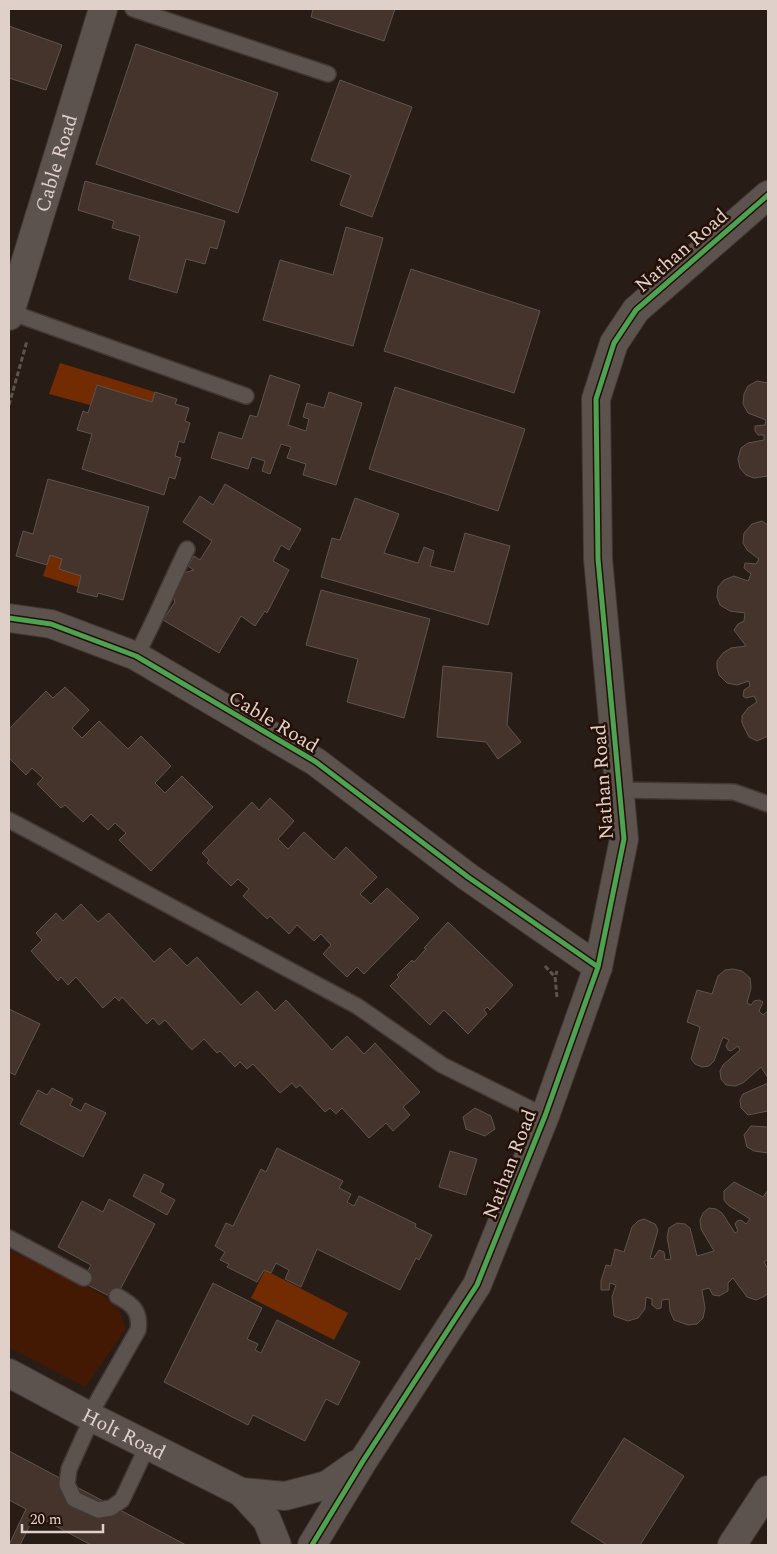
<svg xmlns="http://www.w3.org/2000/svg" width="777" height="1554" font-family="Spectral,serif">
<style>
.green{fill:#441904}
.water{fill:#732c02}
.building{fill:#45342c;stroke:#5e544f}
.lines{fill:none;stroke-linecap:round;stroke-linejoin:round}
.service-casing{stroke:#423834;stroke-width:18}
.minor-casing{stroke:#423834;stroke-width:30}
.path{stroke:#5d5450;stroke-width:3;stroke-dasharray:5 2.5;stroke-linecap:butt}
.service{stroke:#5c534e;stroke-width:15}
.minor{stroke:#5c534e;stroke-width:28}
.cycleway-casing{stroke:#241006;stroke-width:8}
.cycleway{stroke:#4ca352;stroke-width:5}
.labels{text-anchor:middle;stroke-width:5;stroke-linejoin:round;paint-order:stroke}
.street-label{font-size:20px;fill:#e0d0ca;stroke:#241006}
</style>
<rect width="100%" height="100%" fill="#281c16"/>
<path class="green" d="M9 1251 63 1272 117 1304 126 1329 85 1387 9 1347Z"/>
<path class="water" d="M60 363 155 392 152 402 97 385 90 405 49 394Z
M50 555 62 559 81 576 78 587 43 576Z
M265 1270 348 1313 334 1340 251 1298Z"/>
<path class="building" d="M313 9H395L384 41 311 17Z
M9 26 62 45 46 90 9 78Z
M136 44 278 93 238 213 96 164Z
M340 80 412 107 372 217 340 205 351 175 311 160Z
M85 181 225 221 217 249 210 247 205 264 186 259 177 293 129 279 140 236 112 228 114 221 78 210Z
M346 227 383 238 353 346 263 320 280 260 333 275Z
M411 269 540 311 514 393 384 351Z
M270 375 300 385 288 425 306 431 309 419 303 417 307 403 324 408 329 392 362 403 336 485 303 475 306 464 287 458 291 447 281 444 270 474 262 471 265 461 252 457 248 469 211 458 219 432 242 439 250 415 257 417Z
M757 381 768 383V476L754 478 746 475 740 468 738 459 741 448 748 443 764 440V435H758L755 431V426L765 425 766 420 748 413 743 404 744 394 748 386Z
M97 385 152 402 155 392 177 399 175 404 189 408 185 421 190 423 184 443 179 441 175 456 181 458 175 479 169 477 164 495 82 469 92 434 77 430 83 411 88 413Z
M395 387 525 429 498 511 369 469Z
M48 479 149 507 123 600 98 593 97 597 77 592 81 576 59 569 62 559 50 555 47 565 16 556 23 531 33 534Z
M225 484 301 529 289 550 281 545 273 561 289 570 267 613 265 611 255 626 241 616 219 653 163 620 175 602 170 588 177 575 194 570 188 566 194 556 200 560 212 541 183 522 200 496 213 505Z
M355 498 399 514 384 553 418 563 424 547 434 551 430 566 454 572 465 533 510 546 488 625 321 577 332 538 340 540Z
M762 521 768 525V736L757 741 749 737 742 723V716L748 708 757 702 754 696 746 698 743 696 744 690 750 686 749 681 737 685 727 683 719 675 717 668V661L723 653 731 648 746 646 734 630 738 624 744 621 745 613 730 611 720 605 717 597 718 587 724 580 734 576 748 581 751 574 744 568 745 563 756 564 759 559 747 550 743 543 744 533 752 524Z
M321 590 430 619 404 718 347 702 358 659 306 645Z
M443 666 512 673 507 725 521 742 498 759 486 742 437 737Z
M65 687 89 710 72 728 82 738 99 721 128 749 141 736 171 766 155 783 165 793 182 776 213 807 151 871 119 840 126 833 115 823 108 830 91 814 83 822 65 805 61 808 37 784 43 778 32 768 26 775 9 758V729L46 691 53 698Z
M270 798 294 821 278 839 288 849 304 832 334 860 346 847 377 877 360 894 371 904 387 888 419 918 364 974 357 967 347 977 323 954 331 945 321 934 314 941 297 925 289 934 270 916 267 919 243 896 249 889 238 879 231 886 207 863 209 860 202 853 252 802 259 810Z
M81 904 98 922 109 913 154 962 170 948 187 966 197 957 241 1005 257 991 275 1011 286 1000 332 1050 347 1036 364 1054 375 1043 420 1092 403 1107 410 1115 393 1131 386 1123 369 1138 342 1108 336 1114 330 1108 325 1112 300 1085 296 1088 292 1083 280 1093 253 1064 247 1069 240 1062 235 1067 220 1051 217 1053 204 1039 192 1050 165 1020 159 1025 153 1018 147 1024 122 997 119 1001 115 997 103 1008 76 977 68 985 61 977 58 981 31 951 42 940 36 933 56 913 63 921Z
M448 922 513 985 490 1010 487 1007 484 1010 487 1014 468 1034 444 1010 430 1025 390 986 399 977 397 975 412 960 414 962 426 949 424 948Z
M733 969 742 971 750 978 751 988 747 1003 751 1005 754 1001 759 1000 763 1002 759 1011 763 1015 768 1011V1078L761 1067 743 1083 735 1086 726 1085 721 1079 720 1071 723 1065 740 1050 738 1046 731 1051 728 1050 726 1046 729 1040 723 1037 714 1061 709 1066 702 1067 695 1064 691 1059 700 1027 687 1022 697 990 712 994 718 976 725 970Z
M9 1009 40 1024 15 1075 9 1072Z
M768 1083V1111L748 1115 741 1108 740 1100 743 1094Z
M52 1088 73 1099 70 1105 81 1111 85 1103 106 1113 83 1157 20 1124 38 1090 47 1095Z
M475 1108 491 1116 495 1129 485 1136 466 1129 463 1117Z
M751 1126 768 1127V1153L754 1151 747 1147 744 1135Z
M277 1148 343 1181 339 1188 351 1194 347 1202 354 1206 359 1196 416 1224 415 1227 432 1235 419 1260 416 1258 400 1290 317 1249 301 1287 285 1279 289 1270 276 1263 271 1273 264 1270 257 1282 227 1267 229 1264 220 1260 225 1252 215 1246 226 1223 233 1226 261 1169 266 1172Z
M450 1151 477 1159 466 1195 439 1187Z
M144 1174 164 1184 160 1192 175 1200 167 1215 133 1196Z
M734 1182 763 1197 768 1190V1259L764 1262 768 1269V1293L765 1296 756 1300 747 1297 733 1278 728 1283V1291L719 1296 713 1295 709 1288 702 1290 705 1308 703 1318 697 1324 688 1325 674 1320 670 1311 669 1299 662 1300 661 1308 657 1309 652 1305V1299L646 1297 645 1309 638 1318 628 1321 614 1316 612 1297 616 1285 610 1283 609 1290H601V1281L606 1265 611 1266 615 1249 624 1252 632 1227 638 1221 644 1219 655 1224 658 1230 650 1258 653 1259 659 1250 664 1252 665 1260 671 1259 667 1237 669 1228 677 1223 685 1224 690 1228 697 1256 714 1251 701 1229 700 1220 703 1213 709 1208 716 1209 722 1213 735 1233 738 1231 735 1224 737 1221 741 1220 746 1224 750 1219 728 1205 724 1200V1191Z
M109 1199 155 1224 115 1299 82 1282 91 1265 58 1247 82 1201 103 1212Z
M213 1283 262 1308 247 1339 258 1344 255 1350 261 1353 277 1320 360 1362 338 1405 326 1399 305 1441 253 1415 248 1425 164 1382Z
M624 1438 684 1476 640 1545H607L571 1522Z
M9 1451 186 1545H91L35 1515 20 1545H9L26 1509 9 1500Z"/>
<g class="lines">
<g class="service-casing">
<path id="service" d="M133 9 328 74
M10 312 246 396
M136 656C155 621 169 585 187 549
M619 790 734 792 768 804
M9 820 357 1006 442 1065 545 1116
M9 1238 84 1278
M89 1416 138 1330C141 1311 132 1304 117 1296
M92 1418 69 1469 67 1484 74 1499 98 1510 111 1508 122 1500 148 1445"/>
</g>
<g class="minor-casing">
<g id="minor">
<path id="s1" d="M9 316 103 9"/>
<path d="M9 618 51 624 136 656 316 762 468 877 598 967"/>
<path id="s2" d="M9 1373 89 1416 241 1492 285 1496 327 1485 357 1464"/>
<path d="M241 1492 267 1520 277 1545"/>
<path d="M312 1545 363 1461 477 1285 545 1116 598 967 624 839 598 559 596 399 614 343 636 310 768 195"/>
<path d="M732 1545 768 1490"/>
</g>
</g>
<path class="path" d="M9 405 27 341
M545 966 555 977
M557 997 555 977 557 971"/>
<use href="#service" class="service"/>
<use href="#minor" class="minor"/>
<g class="cycleway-casing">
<path id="cycleway" d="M9 618 51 624 136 656 316 762 468 877 598 967
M312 1545 363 1461 477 1285 545 1116 598 967 624 839 598 559 596 399 614 343 636 310 768 195"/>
</g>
<use href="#cycleway" class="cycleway"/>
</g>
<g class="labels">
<g class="street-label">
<text dy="7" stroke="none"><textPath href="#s1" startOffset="160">Cable Road</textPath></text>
<text transform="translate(681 250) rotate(-41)" y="7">Nathan Road</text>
<text transform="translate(274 721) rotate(31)" y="7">Cable Road</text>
<text transform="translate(602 782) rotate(-94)" y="7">Nathan Road</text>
<text transform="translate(509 1164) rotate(-69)" y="7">Nathan Road</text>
<text dy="7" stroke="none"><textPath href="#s2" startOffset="130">Holt Road</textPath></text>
</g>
</g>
<rect width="777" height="1554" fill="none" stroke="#e0d0ca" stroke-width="20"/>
<path d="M22 1524v8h81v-8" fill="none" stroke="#e0d0ca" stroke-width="2.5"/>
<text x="30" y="1524" font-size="15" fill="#e0d0ca" stroke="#241006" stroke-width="4" paint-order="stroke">20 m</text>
</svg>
